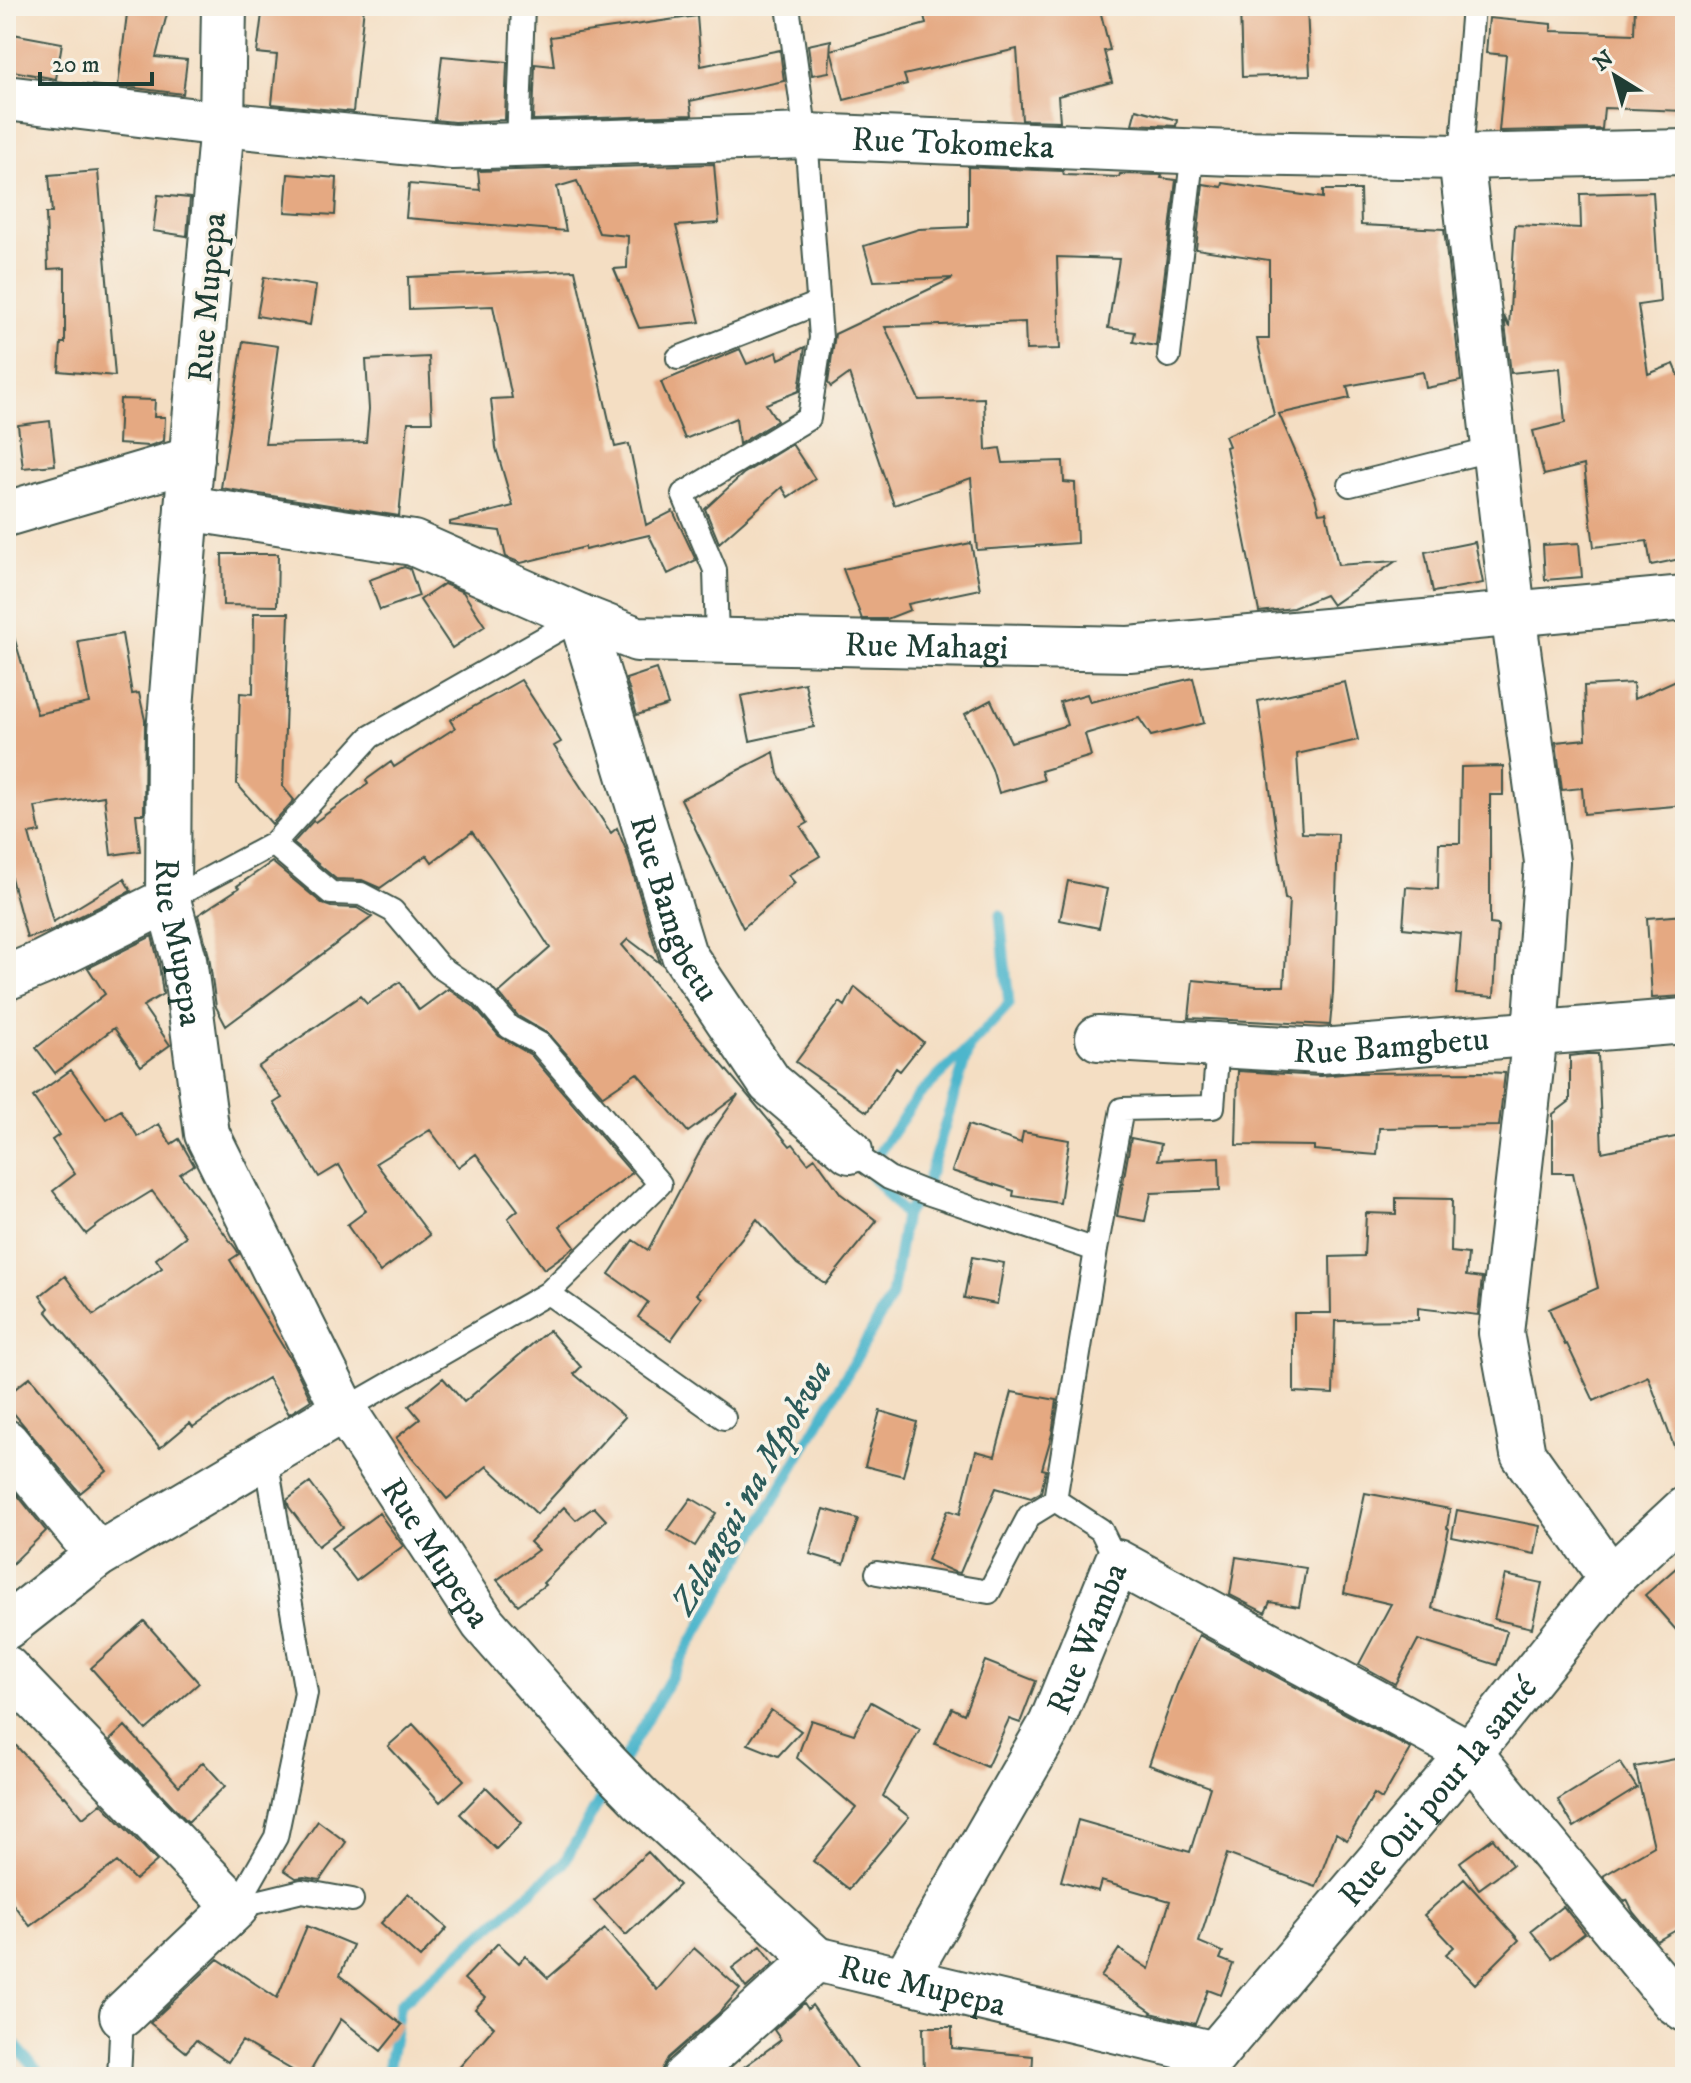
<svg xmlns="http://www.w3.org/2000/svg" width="1691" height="2083" font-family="'IM FELL DW Pica',serif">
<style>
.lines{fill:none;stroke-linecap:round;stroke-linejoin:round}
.stream{stroke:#4eb6cc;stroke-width:11}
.building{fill:#e5a982}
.service-casing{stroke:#3f5549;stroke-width:26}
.minor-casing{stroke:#3f5549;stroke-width:48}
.service{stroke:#fff;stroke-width:22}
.minor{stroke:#fff;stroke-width:44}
.labels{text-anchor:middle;stroke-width:7;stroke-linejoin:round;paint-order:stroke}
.street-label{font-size:34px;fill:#1f3d34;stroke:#f7f3e8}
.water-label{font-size:36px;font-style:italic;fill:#2b5b5a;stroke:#f7f3e8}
</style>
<rect width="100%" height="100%" fill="#f7f3e8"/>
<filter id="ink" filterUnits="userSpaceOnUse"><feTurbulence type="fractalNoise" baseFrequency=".0125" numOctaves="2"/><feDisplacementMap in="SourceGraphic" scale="16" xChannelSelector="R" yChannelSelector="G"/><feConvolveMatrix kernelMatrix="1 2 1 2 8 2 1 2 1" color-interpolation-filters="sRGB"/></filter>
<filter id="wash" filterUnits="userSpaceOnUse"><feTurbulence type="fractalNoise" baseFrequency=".006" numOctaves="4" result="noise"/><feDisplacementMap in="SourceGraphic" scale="32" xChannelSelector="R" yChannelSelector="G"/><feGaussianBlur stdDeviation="1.8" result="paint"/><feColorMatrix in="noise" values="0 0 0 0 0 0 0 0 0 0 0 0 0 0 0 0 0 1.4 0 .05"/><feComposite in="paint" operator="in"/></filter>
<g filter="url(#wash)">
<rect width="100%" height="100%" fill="#f4dec3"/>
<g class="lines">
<path class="stream" d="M905 1215 924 1192 968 1051
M621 1764 892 1296 905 1215 867 1170 918 1096 969 1047 1009 1004 1000 915
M6 2035 43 2077
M383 2077 388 2070 400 2004 563 1864 610 1783"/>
</g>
<g id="blocks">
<path class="building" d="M128 6H169L156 57 187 60 183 94 118 86Z
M263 6H364L353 112 272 104 277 55 257 53Z
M945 6H1099L1110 50 1104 51 1112 82 1058 96 1060 121 1022 120 1017 49 904 75 907 84 844 100 831 50 926 24 923 11Z
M1240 6H1307L1310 75 1242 77Z
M1635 6H1685V111L1604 108 1602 129 1499 131 1506 55 1486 53 1489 18 1551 24V31L1634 34Z
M697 16 701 66 780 50 784 81 690 101 692 115 533 120 535 64 554 66 550 37Z
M13 34 62 43 56 79 7 70Z
M831 40 829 72 812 75 808 45Z
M442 56 507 62 505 120 454 122 435 120Z
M1136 109 1177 120 1176 126 1132 124Z
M714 164 719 223 676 226 700 322 639 328 614 269 627 268 628 236 599 233 577 181 557 187 566 231 406 218 409 184 480 190 478 171Z
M968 167 1063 171 1064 175 1119 177 1120 174 1162 175 1161 178 1176 180 1156 346 1133 342 1135 332 1108 328 1119 259 1057 257 1060 349 1026 350 1025 322 885 327 919 400 984 398 986 450 1000 448 1003 463 1063 461 1064 482 1075 483 1077 543 977 550 971 478 894 505 849 374 831 387 828 383 835 334 953 278 874 281 864 246 919 229 968 227Z
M98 171 115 376 59 371 61 343H65V268L48 269 46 213H52L49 175Z
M288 174 337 178 335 215 285 212Z
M1223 183 1323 198V190H1360L1361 225 1444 229 1461 381 1426 388 1423 372 1347 386 1350 398 1279 414 1315 497 1319 513 1326 512 1338 565 1396 561 1332 605 1325 595 1293 608 1259 612 1226 447 1229 446 1225 436 1274 415 1257 339H1269V260L1196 249 1203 184 1222 187Z
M1653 192 1660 302 1638 305 1648 374 1674 364 1685 390V558L1651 565 1647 541 1594 547 1584 465 1544 475 1533 431 1565 423 1560 368 1511 373 1504 316 1509 327 1515 225 1581 228 1580 194Z
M158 195 190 198 187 236 153 231Z
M575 270 615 447 629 444 646 525 673 511 696 560 668 574 649 535 585 550V547L521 563 506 557 500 531 450 525V522L513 506 496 448 491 399 512 398 493 306 409 309 408 277Z
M264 277 316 286 310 325 257 316Z
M243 341 278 346 265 444 366 442 369 409 366 360 429 357 432 422H408L399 516 221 488Z
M805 347 799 391 766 404 777 421 739 444 736 418 685 439 661 382 740 349 747 364 777 352 779 359Z
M120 399 155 400 154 417H165L164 441 149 446 118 444Z
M50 421 55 465 23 468 18 425Z
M792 444 815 479 788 497 782 487 719 543 705 509 743 474Z
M1475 542 1483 583 1433 592 1425 552Z
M971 543 980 589 908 604 910 610 887 619H862L843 569Z
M1579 543 1582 577 1545 580 1543 545Z
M222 554H278L277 606 223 605Z
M404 567 410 569 419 596 380 610 369 580Z
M444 584 463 592 485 626 452 648 420 600Z
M254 613H289L283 787 294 800 272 824 237 784 240 693 253 694Z
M122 634 132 694 139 693 145 720 144 814H136L140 851 111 855 104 796 35 807 40 832 29 834 53 922 124 879 131 891 48 932 27 938 6 859V638L14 637 37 714 89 703 78 641Z
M656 669 668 705 637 715 626 679Z
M1685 676V805L1584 814 1582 788 1562 790 1556 742 1586 739 1584 686 1633 683 1634 699Z
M1193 678 1204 723 1151 736 1139 718 1085 734 1091 756 1041 771 1044 780 999 793 992 769 965 714 991 700 1011 742 1067 725 1060 702 1087 694 1090 702Z
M521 680 561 742 554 746 611 833 617 828 626 850 660 963 628 939 622 945 790 1146 793 1144 808 1163 815 1158 841 1194 877 1221 826 1284 797 1264 757 1219 696 1294 701 1298 671 1340 638 1317 648 1302 609 1274 633 1240 648 1250 706 1140 738 1095 688 1132 637 1073 603 1096 550 1035 518 1016 499 993 550 948 492 859 472 832 432 862 427 855 380 888 362 880 336 879 293 843 313 821 315 822 368 784 366 780 391 762 394 767 455 728 450 720Z
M1345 682 1358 740 1297 754 1302 833 1338 834 1333 992 1330 1025 1189 1018 1193 980 1256 986H1284L1289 900 1285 899 1258 701Z
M805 683 814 727 750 741 741 696Z
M774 752 778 774 808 823 801 827 820 856 788 875 795 883 743 928 681 799Z
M1503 766V795H1490V924L1498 925 1494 997 1456 994 1461 934 1403 928 1406 887 1438 889 1439 843H1460L1461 767Z
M272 862 323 904 331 907 357 908 372 917 226 1026 216 1007 209 956 198 915 239 888 237 886Z
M1068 881 1107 889 1099 928 1060 920Z
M1685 915V996L1652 998 1647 918Z
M152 936 159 964 163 994 143 1006 170 1045 141 1066 114 1028 55 1073 36 1048 105 994 88 968Z
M400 982 419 1010 448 989 473 1006 499 1036 531 1055 632 1173 560 1226 575 1247 544 1269 508 1218 518 1210 476 1154 458 1167 430 1130 376 1163 430 1235 380 1272 347 1225 366 1211 339 1165 319 1177 274 1103 282 1098 258 1067 360 996 367 1004Z
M855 987 923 1042 900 1071 896 1068 867 1112 796 1062 840 1002 845 1006Z
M1587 1054H1598L1602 1152 1685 1135V1467L1682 1468 1648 1376 1594 1401 1567 1344 1565 1345 1549 1309 1598 1288 1573 1173H1553V1114L1570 1101V1056Z
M71 1070 106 1119 121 1110 138 1137 159 1124 171 1144 179 1139 194 1165 180 1174 236 1249 239 1254 230 1260 293 1363 311 1400 289 1414 268 1378 232 1400 193 1427 190 1423 160 1448 46 1311 49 1308 40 1296 65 1276 94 1315 162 1268 156 1259 186 1236 152 1191 100 1223 86 1234 53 1191 75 1174 52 1140 59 1135 33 1097Z
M1238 1071 1320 1076 1353 1073 1483 1072 1505 1073 1499 1126 1379 1128 1377 1155 1314 1150V1146L1236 1145Z
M968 1125 1021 1143 1023 1132 1069 1140 1060 1203 1013 1196 1014 1191 952 1171Z
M1131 1138 1161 1144 1158 1160 1219 1157 1220 1190 1151 1193 1145 1221 1117 1216Z
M1396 1198 1452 1199 1451 1252 1468 1254 1466 1276 1482 1278 1478 1315 1418 1308V1320L1335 1321 1333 1394 1294 1392V1313H1331L1330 1257 1364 1256 1366 1213 1396 1214Z
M972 1257 1004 1263 997 1304 964 1298Z
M549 1330 581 1367 574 1374 625 1417 537 1514 487 1466 447 1499 396 1438 420 1419 409 1406 443 1378 464 1402Z
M30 1377 107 1471 80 1493 6 1404V1396Z
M1012 1392 1057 1400 1052 1434 1042 1469 1046 1470 1041 1492 1031 1498 996 1488 960 1573 954 1572 927 1560 948 1510 960 1514 976 1451 995 1456Z
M880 1411 917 1422 903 1476 865 1466Z
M310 1483 343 1527 318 1546 289 1507 287 1500Z
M11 1487 46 1531 6 1570V1492Z
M1365 1493 1450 1509 1447 1528 1449 1529 1432 1608 1507 1631 1497 1665 1418 1640 1395 1684 1359 1664 1391 1604 1344 1593Z
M691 1498 716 1513 695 1546 668 1530Z
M564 1507 576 1520 594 1507 606 1520 543 1583 545 1585 518 1605 497 1580 538 1550 530 1542Z
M824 1509 858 1519 844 1564 810 1554Z
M1457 1510 1540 1526 1535 1554 1452 1537Z
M379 1513 403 1546 356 1581 331 1548Z
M1236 1557 1306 1568 1299 1607 1270 1602 1265 1613 1230 1595Z
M1685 1560V1640L1645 1595Z
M1505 1575 1542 1583 1532 1628 1494 1619Z
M144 1621 199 1683 146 1730 91 1668Z
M1199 1635 1411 1749 1382 1799 1374 1794 1347 1840 1336 1833 1316 1887 1227 1854 1199 1942 1223 1952 1220 1959 1233 1964 1221 1995 1208 1990 1195 2024 1151 2013 1152 2012 1101 1977 1119 1949 1149 1969 1170 1901 1101 1881 1098 1891 1061 1881 1078 1820 1190 1852 1210 1787 1149 1765 1177 1685Z
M985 1661 1036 1681 1020 1723 1009 1719 987 1767 935 1744 952 1708 964 1714Z
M871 1702 920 1729 883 1796 909 1817 849 1889 813 1861 856 1808 797 1758 811 1720 854 1734Z
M771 1710 801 1731 778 1756 748 1744Z
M413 1724 464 1780 440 1802 388 1746Z
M125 1726 179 1786 203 1762 225 1786 188 1822 110 1740Z
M6 1735 64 1797 65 1796 83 1818 101 1803 157 1861 135 1880 117 1862 30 1926 6 1895Z
M1685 1757V1925L1657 1941 1633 1912 1627 1900 1625 1902 1603 1876 1654 1846 1635 1767Z
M1620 1762 1637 1788 1574 1827 1558 1800Z
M486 1787 522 1823 496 1849 460 1814Z
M318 1821 346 1842 320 1880 304 1877 296 1878 284 1870Z
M1493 1838 1512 1865 1479 1889 1460 1862Z
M648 1852 679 1885 626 1935 594 1901Z
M1464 1879 1519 1940 1475 1984 1446 1954 1454 1947 1424 1915Z
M408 1893 447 1928 420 1958 381 1923Z
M1563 1906 1585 1933 1552 1958 1531 1931Z
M307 1926 353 1945 340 1975 402 2025 381 2051 341 2019 307 2077H304L242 2041 228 2062 196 2040 186 2052 150 2023 218 1959 277 1998Z
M605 1929 657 1990 694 1948 740 1989 719 2013 668 2058 662 2069 661 2077H451L494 2027 475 2009 485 1998 464 1979 498 1943 519 1963 525 1956 548 1978Z
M761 1946 774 1963 746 1988 732 1968Z
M804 2003 808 2009 812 2005 863 2077H730L781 2040 774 2030Z
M923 2027H952V2048L1033 2056 1032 2077H924Z"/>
</g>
</g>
<g filter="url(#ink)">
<use href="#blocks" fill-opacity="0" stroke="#3f5549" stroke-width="2"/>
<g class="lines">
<g class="service-casing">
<path id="service" d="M518 145 523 6
M1461 157 1473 6
M1169 356 1193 151
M678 358 819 303
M1350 485 1494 449
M717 640 715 570 683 494 809 418 821 338 806 136 788 6
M273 844 331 893 361 894 393 911 440 967 482 995 509 1027 540 1044 660 1184 548 1293
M168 900 273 844 370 737 581 617
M850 1151 889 1178 924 1192 1096 1250
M344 1410 548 1293 724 1418
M1117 1562 1101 1530 1055 1500 1096 1250 1122 1109 1213 1107 1218 1045
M877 1573 989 1592 1029 1516 1055 1500
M236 1907 276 1837 306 1693 266 1457
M236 1907 302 1891 352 1900
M119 2077 122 2015"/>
</g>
<g class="minor-casing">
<g id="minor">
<path id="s1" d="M224 6 222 124 187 508 169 733 168 900 184 959 207 1134 344 1410 483 1623 604 1761 641 1799 816 1959 1215 2054"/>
<path id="s2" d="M6 98 222 124 453 147 806 136 1233 153 1461 157 1685 152"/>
<path d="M1461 157 1513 613 1547 862 1535 1033 1501 1333 1523 1454 1611 1578"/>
<path id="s3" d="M187 508 413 543 581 617 637 639 1129 649 1685 598"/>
<path d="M6 514 192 459"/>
<path id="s4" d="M581 617 684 955 770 1083 850 1151"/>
<path d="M6 978 44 962 168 900"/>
<path id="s5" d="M1098 1038 1321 1051 1685 1021"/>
<path d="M6 1442 98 1555"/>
<path d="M6 1627 98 1555 344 1410"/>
<path d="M6 1668 236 1907 122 2015"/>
<path id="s6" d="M904 1980 1051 1724 1117 1562 1470 1753 1674 2001 1685 2009"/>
<path id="s7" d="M1197 2075 1470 1753 1611 1578 1685 1509"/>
<path d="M685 2077 816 1959"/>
</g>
</g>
<use href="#service" class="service"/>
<use href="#minor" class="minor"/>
</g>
</g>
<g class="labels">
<g class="street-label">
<text dy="12" stroke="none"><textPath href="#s2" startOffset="950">Rue Tokomeka</textPath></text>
<text transform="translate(206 297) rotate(-85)" y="12">Rue Mupepa</text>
<text dy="12" stroke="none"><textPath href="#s3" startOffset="762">Rue Mahagi</textPath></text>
<text dy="12" stroke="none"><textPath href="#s4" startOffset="306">Rue Bamgbetu</textPath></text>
<text dy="12" stroke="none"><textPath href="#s1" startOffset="940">Rue Mupepa</textPath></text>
<text dy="12" stroke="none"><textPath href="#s5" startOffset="294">Rue Bamgbetu</textPath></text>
<text dy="12" stroke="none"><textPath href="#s1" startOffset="1612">Rue Mupepa</textPath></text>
<text dy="12" stroke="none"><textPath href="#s6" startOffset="388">Rue Wamba</textPath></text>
<text dy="12" stroke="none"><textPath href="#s7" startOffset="372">Rue Oui pour la santé</textPath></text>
<text dy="12" stroke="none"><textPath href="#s1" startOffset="2280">Rue Mupepa</textPath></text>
</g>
<g class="water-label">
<text transform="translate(750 1486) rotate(-60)" y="13">Zelangai na Mpokwa</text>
</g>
</g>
<rect width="1691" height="2083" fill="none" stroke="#f7f3e8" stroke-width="32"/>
<g transform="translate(1615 76) rotate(323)" stroke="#f7f3e8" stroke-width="6" paint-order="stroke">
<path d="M0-6L14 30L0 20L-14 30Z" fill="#1f3d34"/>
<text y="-12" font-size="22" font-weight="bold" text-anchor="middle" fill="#1f3d34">N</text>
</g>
<path d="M40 72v12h112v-12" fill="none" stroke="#1f3d34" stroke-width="4"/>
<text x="52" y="72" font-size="24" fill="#1f3d34" stroke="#f7f3e8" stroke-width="6" paint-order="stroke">20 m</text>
</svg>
